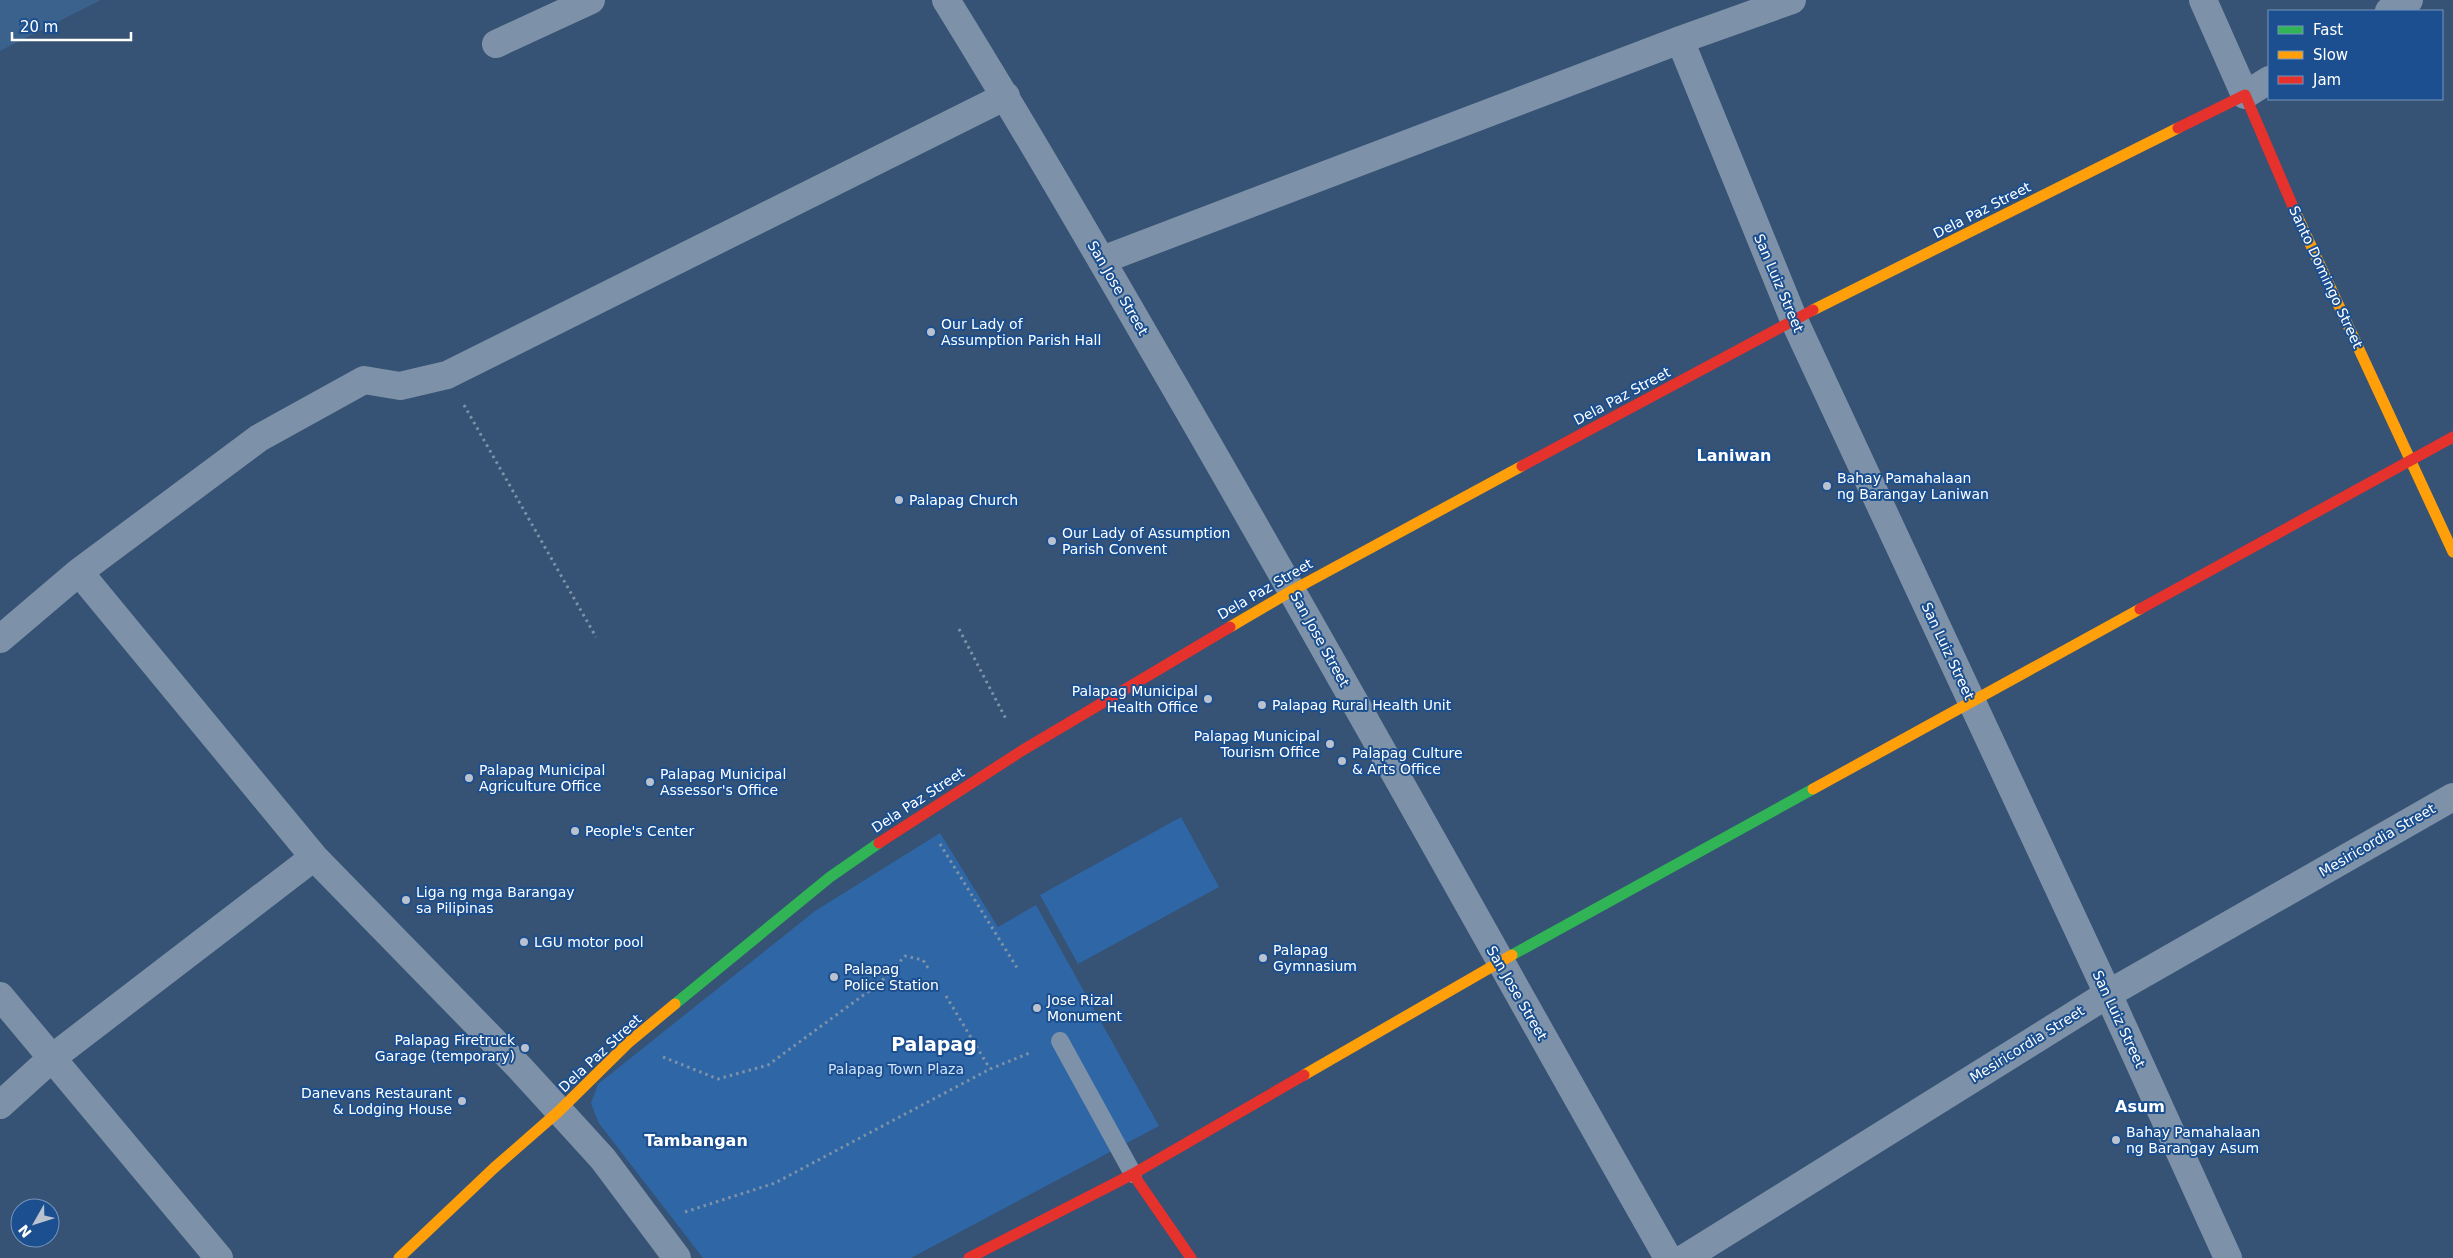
<svg xmlns="http://www.w3.org/2000/svg" width="2453" height="1258" font-family="'DejaVu Sans',sans-serif">
<style>
.green{fill:#2f66a5}
.water{fill:#3b618d}
.lines{fill:none;stroke-linecap:round;stroke-linejoin:round}
.path{stroke:#7d92a8;stroke-width:3;stroke-dasharray:2.5 4;stroke-linecap:butt}
.lane{stroke:#7d92a8;stroke-width:18}
.street{stroke:#7d92a8;stroke-width:28}
.fast{stroke:#30b455;stroke-width:11}
.slow{stroke:#ff9f0a;stroke-width:11}
.jam{stroke:#e5322d;stroke-width:11}
.poi-dot{fill:#b9c2ce;stroke:#1b4f8f;stroke-width:2}
.labels{text-anchor:middle;stroke-width:4;stroke-linejoin:round;paint-order:stroke}
.street-label{font-size:14px;fill:#fff;stroke:#1b4f8f}
.poi-label{font-size:14px;fill:#fff;stroke:#1b4f8f;text-anchor:start}
.park-label{font-size:14px;fill:#cfe3fa;stroke:#1b4f8f}
.quarter-label{font-size:16px;font-weight:bold;fill:#fff;stroke:#1b4f8f}
.district-label{font-size:19px;font-weight:bold;fill:#fff;stroke:#1b4f8f}
</style>
<rect width="100%" height="100%" fill="#365274"/>
<path class="green" d="M1181 817 1219 887 1078 964 1040 895Z
M940 833 998 927 1036 905 1159 1126 911 1258H703L598 1122 591 1103 598 1084 815 911Z"/>
<path class="water" d="M0 0H101L0 51Z"/>
<g class="lines">
<path class="path" d="M464 405 596 637
M959 629 1007 721
M940 844 1019 971
M946 996 990 1069
M663 1057 718 1079 768 1065 880 983 905 956 923 960 930 971
M685 1212 775 1183 990 1069 1032 1052"/>
<path class="lane" d="M1060 1041 1133 1174"/>
<path class="street" d="M946 0C1018 116 1086 233 1154 351 1329 651 1496 956 1668 1258
M2203 0 2245 95 2269 80
M2389 11 2409 0
M1680 40 1794 320 2108 994 2228 1258
M496 44 591 0
M1102 260 1680 40 1792 0
M79 572 314 857 520 1068 583 1137 603 1159 677 1258
M0 639 79 572 259 438 364 380 400 386 447 375 1006 96
M0 996 219 1258
M0 1105 52 1058 314 857
M1685 1258 2108 994 2453 797"/>
<path class="fast" d="M1512 955 1813 789
M675 1004 830 877 879 843"/>
<path class="slow" d="M2294 209 2453 552
M1813 310 2178 128
M1230 627 1293 590 1522 466
M1813 789 2140 609
M1304 1075 1512 955
M399 1258 494 1168 558 1112 628 1043 675 1004"/>
<path class="jam" d="M2178 128 2245 95 2294 209
M1522 466 1813 310
M2140 609 2453 437
M879 843 1023 750 1230 627
M1133 1174 1191 1258
M969 1258 1133 1174 1304 1075"/>
</g>
<g class="poi-dot">
<circle cx="931" cy="332" r="5"/>
<circle cx="1827" cy="486" r="5"/>
<circle cx="899" cy="500" r="5"/>
<circle cx="1052" cy="541" r="5"/>
<circle cx="1208" cy="699" r="5"/>
<circle cx="1262" cy="705" r="5"/>
<circle cx="1330" cy="744" r="5"/>
<circle cx="1342" cy="761" r="5"/>
<circle cx="469" cy="778" r="5"/>
<circle cx="650" cy="782" r="5"/>
<circle cx="575" cy="831" r="5"/>
<circle cx="406" cy="900" r="5"/>
<circle cx="524" cy="942" r="5"/>
<circle cx="1263" cy="958" r="5"/>
<circle cx="834" cy="977" r="5"/>
<circle cx="1037" cy="1008" r="5"/>
<circle cx="525" cy="1048" r="5"/>
<circle cx="462" cy="1101" r="5"/>
<circle cx="2116" cy="1140" r="5"/>
</g>
<g class="labels">
<g class="street-label">
<text transform="translate(1982 210) rotate(-27)" y="5">Dela Paz Street</text>
<text transform="translate(2326 277) rotate(65)" y="5">Santo Domingo Street</text>
<text transform="translate(1779 283) rotate(67)" y="5">San Luiz Street</text>
<text transform="translate(1118 288) rotate(60)" y="5">San Jose Street</text>
<text transform="translate(1622 396) rotate(-28)" y="5">Dela Paz Street</text>
<text transform="translate(1265 589) rotate(-30)" y="5">Dela Paz Street</text>
<text transform="translate(1320 639) rotate(61)" y="5">San Jose Street</text>
<text transform="translate(1948 651) rotate(65)" y="5">San Luiz Street</text>
<text transform="translate(918 800) rotate(-33)" y="5">Dela Paz Street</text>
<text transform="translate(2377 840) rotate(-30)" y="5">Mesiricordia Street</text>
<text transform="translate(1517 993) rotate(60)" y="5">San Jose Street</text>
<text transform="translate(2119 1019) rotate(65)" y="5">San Luiz Street</text>
<text transform="translate(2027 1044) rotate(-32)" y="5">Mesiricordia Street</text>
<text transform="translate(600 1053) rotate(-43)" y="5">Dela Paz Street</text>
</g>
<g class="poi-label">
<text x="941" y="329">Our Lady of<tspan x="941" dy="16">Assumption Parish Hall</tspan></text>
<text x="1837" y="483">Bahay Pamahalaan<tspan x="1837" dy="16">ng Barangay Laniwan</tspan></text>
<text x="909" y="505">Palapag Church</text>
<text x="1062" y="538">Our Lady of Assumption<tspan x="1062" dy="16">Parish Convent</tspan></text>
<text x="1198" y="696" text-anchor="end">Palapag Municipal<tspan x="1198" dy="16">Health Office</tspan></text>
<text x="1272" y="710">Palapag Rural Health Unit</text>
<text x="1320" y="741" text-anchor="end">Palapag Municipal<tspan x="1320" dy="16">Tourism Office</tspan></text>
<text x="1352" y="758">Palapag Culture<tspan x="1352" dy="16">&amp; Arts Office</tspan></text>
<text x="479" y="775">Palapag Municipal<tspan x="479" dy="16">Agriculture Office</tspan></text>
<text x="660" y="779">Palapag Municipal<tspan x="660" dy="16">Assessor's Office</tspan></text>
<text x="585" y="836">People's Center</text>
<text x="416" y="897">Liga ng mga Barangay<tspan x="416" dy="16">sa Pilipinas</tspan></text>
<text x="534" y="947">LGU motor pool</text>
<text x="1273" y="955">Palapag<tspan x="1273" dy="16">Gymnasium</tspan></text>
<text x="844" y="974">Palapag<tspan x="844" dy="16">Police Station</tspan></text>
<text x="1047" y="1005">Jose Rizal<tspan x="1047" dy="16">Monument</tspan></text>
<text x="515" y="1045" text-anchor="end">Palapag Firetruck<tspan x="515" dy="16">Garage (temporary)</tspan></text>
<text x="452" y="1098" text-anchor="end">Danevans Restaurant<tspan x="452" dy="16">&amp; Lodging House</tspan></text>
<text x="2126" y="1137">Bahay Pamahalaan<tspan x="2126" dy="16">ng Barangay Asum</tspan></text>
</g>
<g class="park-label">
<text x="896" y="1074">Palapag Town Plaza</text>
</g>
<g class="quarter-label">
<text x="1734" y="461">Laniwan</text>
<text x="2140" y="1112">Asum</text>
<text x="696" y="1146">Tambangan</text>
</g>
<g class="district-label">
<text x="934" y="1051">Palapag</text>
</g>
</g>
<rect x="2268" y="10" width="175" height="90" fill="#1b4f8f" stroke="#7695bc"/>
<rect x="2278" y="26" width="25" height="8" fill="#30b455" stroke="#7695bc"/>
<text x="2313" y="35" font-size="15" fill="#ffffff">Fast</text>
<rect x="2278" y="51" width="25" height="8" fill="#ff9f0a" stroke="#7695bc"/>
<text x="2313" y="60" font-size="15" fill="#ffffff">Slow</text>
<rect x="2278" y="76" width="25" height="8" fill="#e5322d" stroke="#7695bc"/>
<text x="2313" y="85" font-size="15" fill="#ffffff">Jam</text>
<g transform="translate(35 1223) rotate(231)"><circle r="24" fill="#1b4f8f" stroke="#7695bc"/>
<path d="M0-4L9 19L0 12L-9 19Z" fill="#b9c2ce"/>
<text y="-8" font-size="14" font-weight="bold" text-anchor="middle" fill="#ffffff">N</text>
</g>
<path d="M12 32v8h119v-8" fill="none" stroke="#ffffff" stroke-width="2.5"/>
<text x="20" y="32" font-size="15" fill="#ffffff" stroke="#1b4f8f" stroke-width="4" paint-order="stroke">20 m</text>
</svg>
